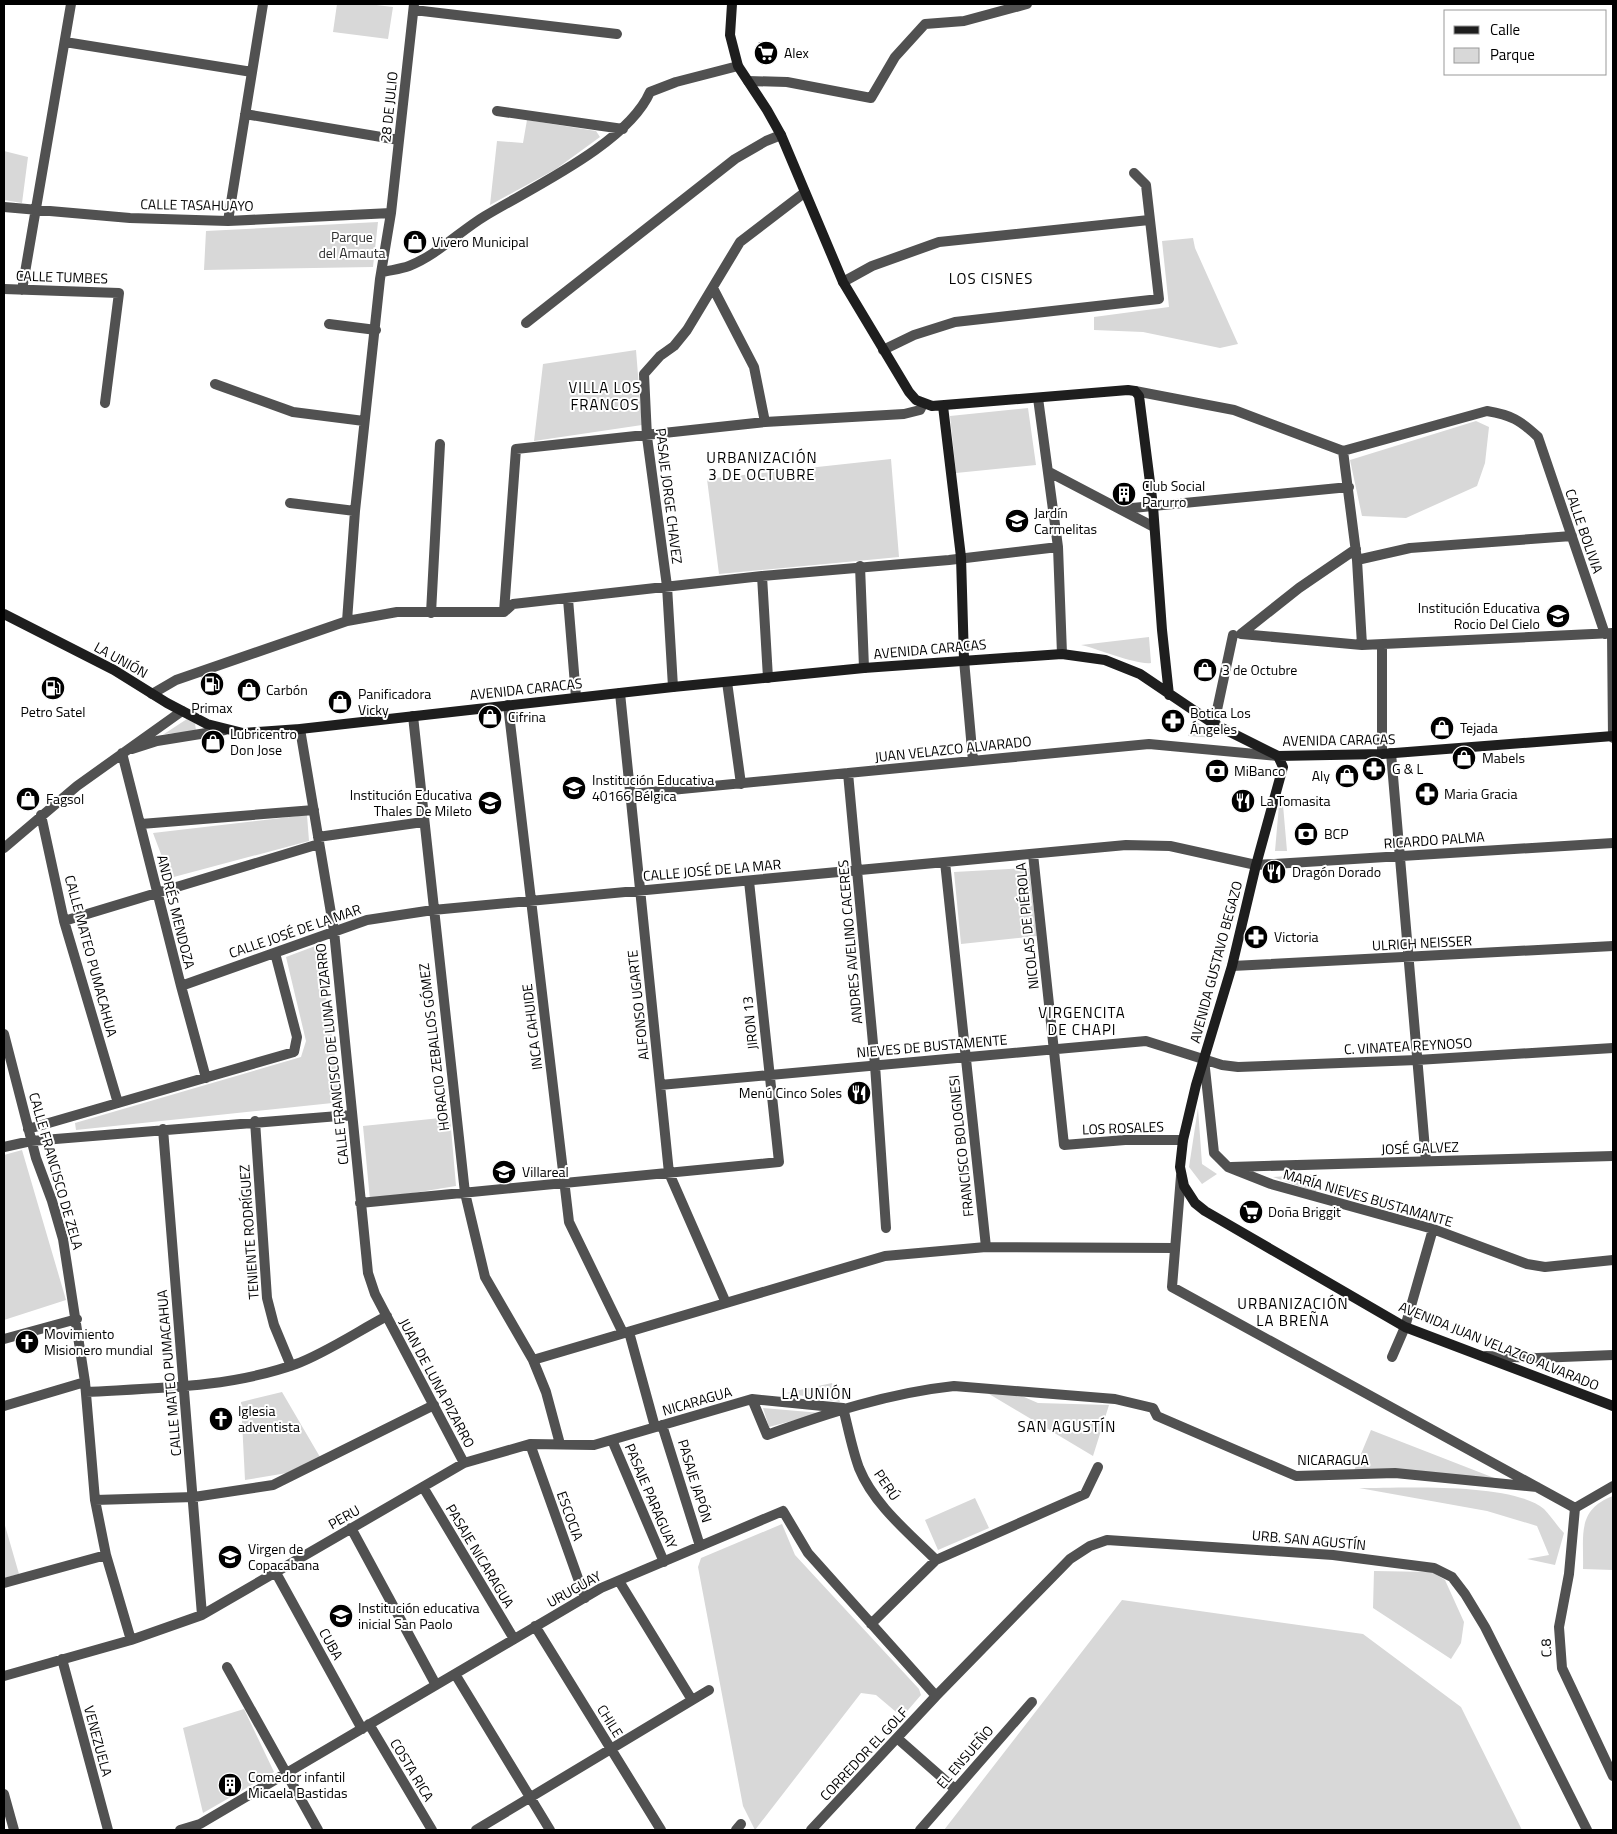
<svg xmlns="http://www.w3.org/2000/svg" width="1617" height="1834" font-family="'Titillium Web',sans-serif">
<style>
.green{fill:#d8d8d8}
.lines{fill:none;stroke-linecap:round;stroke-linejoin:round}
.street{stroke:#515151;stroke-width:10}
.secondary{stroke:#1e1e1e;stroke-width:10}
.labels{text-anchor:middle;stroke-width:4;stroke-linejoin:round;paint-order:stroke}
.poi-label{font-size:14px;fill:#000;stroke:#fff;text-anchor:start}
.street-label{font-size:14px;fill:#000;stroke:#fff}
.park-label{font-size:14px;fill:#2f2f2f;stroke:#fff}
.neighbourhood-label{font-size:15px;letter-spacing:1px;fill:#000;stroke:#fff}
</style>
<rect width="100%" height="100%" fill="#fff"/>
<path class="green" d="M337 4H368L393 7 388 39 333 32Z
M527 120 596 131 600 137 556 169 490 205 497 141 523 143Z
M4 151 28 157 22 203 4 200Z
M378 222 373 267 204 270 206 231Z
M1193 238 1195 248 1238 344 1220 348 1143 332 1094 330V317L1169 307 1162 241Z
M636 350 642 425 534 441 543 364Z
M1028 408 1036 465 956 473 950 416Z
M1476 421 1489 427 1485 463 1477 486 1406 518 1362 516 1350 460Z
M891 459 899 557 719 574 707 479Z
M1149 637 1151 663C1136 665 1099 649 1081 645Z
M187 719 195 723 196 731 164 734Z
M1194 719 1215 738 1188 736Z
M1279 805H1283L1287 851H1275Z
M307 815 309 841 170 878 153 833Z
M1029 868 1037 936 961 944 954 872Z
M318 945 342 1102 76 1130 75 1123 301 1057 306 1041 286 957Z
M1198 1108 1202 1164 1217 1174 1202 1184 1189 1167Z
M450 1117 456 1186 370 1200 363 1126Z
M22 1150 66 1300 4 1320V1155Z
M1318 1174 1316 1192 1273 1177Z
M832 1383 840 1402 786 1393Z
M979 1388 1015 1393 1038 1403 1109 1405 1093 1456Z
M282 1392 320 1457 287 1473 245 1480 241 1402Z
M763 1408 821 1413 769 1427Z
M1371 1430 1502 1481C1448 1473 1407 1469 1353 1473Z
M1359 1488C1402 1488 1512 1482 1544 1509 1551 1516 1557 1526 1564 1533L1555 1565 1527 1559 1549 1555 1537 1526 1487 1511Z
M1613 1496V1570L1583 1569C1584 1536 1576 1510 1613 1496Z
M975 1498 989 1528 938 1550 925 1520Z
M4 1522 19 1574 4 1578Z
M782 1524 795 1555 919 1689 921 1695 902 1717 876 1695 861 1693 755 1830 743 1806 698 1567 701 1558Z
M1374 1571 1432 1572 1445 1580 1464 1622 1461 1643 1451 1659 1373 1608Z
M1122 1600 1363 1634 1461 1707 1522 1830H944Z
M244 1709 274 1772 203 1813 183 1728Z"/>
<g class="lines">
<path class="street" d="M414 10 617 34
M65 42 252 72
M748 81 787 82 871 98 895 57 925 24 964 21 1027 4
M497 111 623 129
M245 114 399 140
M4 207 130 218 228 221 391 213
M228 221 263 4
M383 272C391 270 401 269 409 266 437 255 460 231 485 216 533 187 628 143 650 92L676 82 738 66
M843 282 872 266 939 242 1149 220
M713 288 754 367 765 422
M4 289 119 293 105 403
M22 290 71 4
M526 323 735 159 766 141 781 135
M329 324 376 330
M883 350 914 335 955 322 1159 299 1146 185 1134 173
M215 384 293 412 364 421
M1135 391 1234 410 1343 451 1487 411C1511 415 1520 420 1538 437L1605 634
M1038 398 1058 547 1062 654
M1343 451 1357 560 1362 645
M1049 472 1154 527
M290 503 355 511
M1122 509 1349 487
M1357 560 1410 548 1572 536
M860 566 864 668
M762 576 768 678
M568 599 576 697
M504 612 516 449 765 422 904 414 920 410 923 404
M431 613 440 444
M347 621 355 511 380 279 391 213 414 4
M1612 633 1613 738
M1241 634 1362 645 1613 633
M1241 634 1299 588 1356 549
M964 660 973 761
M727 682 741 784
M673 687 667 586 647 437 644 374 660 356 674 346 687 330 740 242 804 193
M620 693 669 1173 726 1303
M152 694 176 680 347 621 397 612H504L513 604 762 576 949 560 1058 547
M508 705 569 1222 623 1333
M413 716 465 1193 485 1277 533 1360 546 1392 560 1444
M1214 724 1233 635
M300 729 334 931 368 1273 375 1294 464 1463
M132 749 157 741 225 730
M122 753 181 986 206 1078
M1391 753 1426 1161
M1382 754V645
M848 773 875 1065 886 1228
M630 794 1149 744 1278 756
M41 815 64 921 118 1103
M141 824 314 810
M318 837 423 822
M4 848 77 786 182 711
M1033 854 1064 1145 1125 1140H1183
M945 862 986 1247
M64 921 319 844
M1232 966 1613 946
M181 986 367 920 433 910 1126 845 1170 846 1256 865 1613 843
M4 1034 36 1158 52 1201 63 1239 85 1382 95 1500 106 1555 131 1640
M1204 1059 1214 1153 1228 1167 1271 1184 1433 1229 1527 1264 1545 1267 1613 1260
M660 1085 1146 1041 1222 1065 1238 1067 1417 1060 1613 1048
M255 1121 267 1298 274 1325 291 1366
M28 1129 294 1052 297 1037 275 953
M163 1129 202 1615
M4 1147 31 1141 351 1115
M1231 1167 1613 1156
M1181 1176 1172 1287 1575 1508
M360 1203 779 1162 749 881
M629 1332 655 1427
M4 1339 77 1319
M1486 1356 1537 1358 1613 1355
M1392 1357 1405 1327 1433 1229
M533 1360 885 1256 986 1247 1175 1248
M86 1392C157 1388 229 1388 296 1364 324 1354 360 1330 387 1316
M752 1399 767 1435C828 1413 889 1393 954 1386L1115 1399 1153 1408 1157 1416 1296 1476 1395 1473 1537 1487
M4 1406 85 1382
M662 1425 700 1546
M612 1440 664 1562
M530 1444 585 1598
M423 1487 514 1639
M95 1500 194 1497 273 1485 434 1405
M1575 1508 1569 1574 1559 1627 1562 1668 1613 1776
M1575 1508 1613 1486
M351 1528 436 1685
M276 1573 362 1729
M619 1581 692 1700
M4 1583 106 1555
M871 1624 936 1560 1085 1494 1098 1467
M535 1626 661 1830
M62 1659 108 1830
M227 1667 318 1830
M455 1674 550 1830
M4 1676 131 1640 202 1615 464 1463 530 1444 594 1445 752 1399 843 1408C848 1427 852 1449 859 1468 874 1505 909 1533 936 1560
M369 1724 432 1830
M897 1738 955 1789
M4 1794 14 1830
M180 1830 200 1824 601 1588 783 1511 808 1553 936 1696
M476 1830 709 1690
M736 1830 741 1824
M811 1830 936 1696 1070 1559 1090 1546 1107 1540 1333 1555 1434 1568 1452 1577 1465 1594 1485 1627 1587 1830
M920 1830 1032 1702"/>
<path class="secondary" d="M732 4 730 35 738 66 767 110 781 135 843 282 909 392 916 400 932 406 1128 390 1135 391 1139 396 1153 506 1162 630 1169 695
M943 406 961 557 964 660
M4 614 114 670 167 703 207 724 243 733 300 729 673 687 864 668 1062 654 1105 660 1140 674 1214 724 1278 756 1382 754 1613 736
M1278 756 1283 767 1256 865 1232 966 1196 1085 1183 1140 1180 1167 1184 1186 1195 1203 1205 1211 1405 1327 1613 1406"/>
</g>
<defs>
<g id="supermarket-disc" transform="scale(1.25)"><circle r="9.5" fill="#000" stroke="#fff"/><path d="M-6-5.5h2.5l.6 2H6L4.5 2H-2.5L-4.4-4H-6ZM-1.5 3.2a1.3 1.3 0 1 0 .1 0ZM3 3.2a1.3 1.3 0 1 0 .1 0Z" fill="#fff"/></g>
<g id="shop-disc" transform="scale(1.25)"><circle r="9.5" fill="#000" stroke="#fff"/><path d="M-5-2.5h2.3a2.7 3.5 0 0 1 5.4 0H5L5.5 6h-11ZM-1.5-2.5h3a1.5 2.3 0 0 0-3 0Z" fill="#fff"/></g>
<g id="building-disc" transform="scale(1.25)"><circle r="9.5" fill="#000" stroke="#fff"/><path d="M-4-6H4V6H1V3H-1V6H-4ZM-2.5-4.3h1.7v1.8h-1.7ZM.8-4.3h1.7v1.8H.8ZM-2.5-1h1.7V.8h-1.7ZM.8-1h1.7V.8H.8Z" fill="#fff"/></g>
<g id="school-disc" transform="scale(1.25)"><circle r="9.5" fill="#000" stroke="#fff"/><path d="M0-5L7-2L0 1L-7-2ZM-4 1L0 2.5L4 1V4Q0 6-4 4Z" fill="#fff"/></g>
<g id="fuel-disc" transform="scale(1.25)"><circle r="9.5" fill="#000" stroke="#fff"/><path d="M-5.5-6h7V0h2V4h1.3V-2.5L3-4.5l.8-.8L6-3V5H2.5V1h-1V6h-7ZM-4.2-4.7v3.2H.2V-4.7Z" fill="#fff"/></g>
<g id="pharmacy-disc" transform="scale(1.25)"><circle r="9.5" fill="#000" stroke="#fff"/><path d="M-2-6h4v4h4v4h-4v4h-4v-4h-4v-4h4Z" fill="#fff"/></g>
<g id="bank-disc" transform="scale(1.25)"><circle r="9.5" fill="#000" stroke="#fff"/><path d="M-6-4H6V4H-6ZM0-2.3a2.3 2.3 0 1 0 0 4.6a2.3 2.3 0 1 0 0-4.6Z" fill="#fff"/></g>
<g id="restaurant-disc" transform="scale(1.25)"><circle r="9.5" fill="#000" stroke="#fff"/><path d="M-5-6h1v4h1v-4h1v4h1v-4h1v5L-1.5 .5V6h-2V.5L-5-1ZM5-6V6H3V1.5H1.5Q1.5-4 5-6Z" fill="#fff"/></g>
<g id="church-disc" transform="scale(1.25)"><circle r="9.5" fill="#000" stroke="#fff"/><path d="M-1.2-6h2.4v3.5h3.3v2.4h-3.3V6h-2.4V-.1h-3.3v-2.4h3.3Z" fill="#fff"/></g>
</defs>
<g fill-rule="evenodd">
<use href="#supermarket-disc" x="766" y="53"/>
<use href="#shop-disc" x="415" y="242"/>
<use href="#building-disc" x="1124" y="494"/>
<use href="#school-disc" x="1017" y="521"/>
<use href="#school-disc" x="1558" y="616"/>
<use href="#shop-disc" x="1205" y="670"/>
<use href="#fuel-disc" x="212" y="684"/>
<use href="#fuel-disc" x="53" y="688"/>
<use href="#shop-disc" x="249" y="690"/>
<use href="#shop-disc" x="340" y="702"/>
<use href="#shop-disc" x="490" y="717"/>
<use href="#pharmacy-disc" x="1173" y="721"/>
<use href="#shop-disc" x="1442" y="728"/>
<use href="#shop-disc" x="213" y="742"/>
<use href="#shop-disc" x="1464" y="758"/>
<use href="#pharmacy-disc" x="1374" y="769"/>
<use href="#bank-disc" x="1217" y="771"/>
<use href="#shop-disc" x="1347" y="776"/>
<use href="#school-disc" x="574" y="788"/>
<use href="#pharmacy-disc" x="1427" y="794"/>
<use href="#shop-disc" x="28" y="799"/>
<use href="#restaurant-disc" x="1243" y="801"/>
<use href="#school-disc" x="490" y="803"/>
<use href="#bank-disc" x="1306" y="834"/>
<use href="#restaurant-disc" x="1274" y="872"/>
<use href="#pharmacy-disc" x="1256" y="937"/>
<use href="#restaurant-disc" x="859" y="1093"/>
<use href="#school-disc" x="504" y="1172"/>
<use href="#supermarket-disc" x="1251" y="1212"/>
<use href="#church-disc" x="27" y="1342"/>
<use href="#church-disc" x="221" y="1419"/>
<use href="#school-disc" x="230" y="1557"/>
<use href="#school-disc" x="341" y="1616"/>
<use href="#building-disc" x="230" y="1785"/>
</g>
<g class="labels">
<g class="poi-label">
<text x="784" y="58">Alex</text>
<text x="432" y="247">Vivero Municipal</text>
<text x="1142" y="491">Club Social<tspan x="1142" dy="16">Parurro</tspan></text>
<text x="1034" y="518">Jardín<tspan x="1034" dy="16">Carmelitas</tspan></text>
<text x="1540" y="613" text-anchor="end">Institución Educativa<tspan x="1540" dy="16">Rocio Del Cielo</tspan></text>
<text x="1222" y="675">3 de Octubre</text>
<text x="266" y="695">Carbón</text>
<text x="358" y="699">Panificadora<tspan x="358" dy="16">Vicky</tspan></text>
<text x="212" y="713" text-anchor="middle">Primax</text>
<text x="53" y="717" text-anchor="middle">Petro Satel</text>
<text x="1190" y="718">Botica Los<tspan x="1190" dy="16">Ángeles</tspan></text>
<text x="508" y="722">Cifrina</text>
<text x="1460" y="733">Tejada</text>
<text x="230" y="739">Lubricentro<tspan x="230" dy="16">Don Jose</tspan></text>
<text x="1482" y="763">Mabels</text>
<text x="1392" y="774">G &amp; L</text>
<text x="1234" y="776">MiBanco</text>
<text x="1330" y="781" text-anchor="end">Aly</text>
<text x="592" y="785">Institución Educativa<tspan x="592" dy="16">40166 Bélgica</tspan></text>
<text x="1444" y="799">Maria Gracia</text>
<text x="472" y="800" text-anchor="end">Institución Educativa<tspan x="472" dy="16">Thales De Mileto</tspan></text>
<text x="46" y="804">Fagsol</text>
<text x="1260" y="806">La Tomasita</text>
<text x="1324" y="839">BCP</text>
<text x="1292" y="877">Dragón Dorado</text>
<text x="1274" y="942">Victoria</text>
<text x="842" y="1098" text-anchor="end">Menú Cinco Soles</text>
<text x="522" y="1177">Villareal</text>
<text x="1268" y="1217">Doña Briggit</text>
<text x="44" y="1339">Movimiento<tspan x="44" dy="16">Misionero mundial</tspan></text>
<text x="238" y="1416">Iglesia<tspan x="238" dy="16">adventista</tspan></text>
<text x="248" y="1554">Virgen de<tspan x="248" dy="16">Copacabana</tspan></text>
<text x="358" y="1613">Institución educativa<tspan x="358" dy="16">inicial San Paolo</tspan></text>
<text x="248" y="1782">Comedor infantil<tspan x="248" dy="16">Micaela Bastidas</tspan></text>
</g>
<g class="street-label">
<text transform="translate(389 107) rotate(-84)" y="5">28 DE JULIO</text>
<text transform="translate(197 205) rotate(1)" y="5">CALLE TASAHUAYO</text>
<text transform="translate(62 277) rotate(2)" y="5">CALLE TUMBES</text>
<text transform="translate(669 496) rotate(83)" y="5">PASAJE JORGE CHAVEZ</text>
<text transform="translate(1584 531) rotate(71)" y="5">CALLE BOLIVIA</text>
<text transform="translate(930 649) rotate(-5)" y="5">AVENIDA CARACAS</text>
<text transform="translate(121 660) rotate(29)" y="5">LA UNIÓN</text>
<text transform="translate(526 689) rotate(-6)" y="5">AVENIDA CARACAS</text>
<text transform="translate(1339 740) rotate(-1)" y="5">AVENIDA CARACAS</text>
<text transform="translate(953 749) rotate(-6)" y="5">JUAN VELAZCO ALVARADO</text>
<text transform="translate(1434 840) rotate(-4)" y="5">RICARDO PALMA</text>
<text transform="translate(712 870) rotate(-5)" y="5">CALLE JOSÉ DE LA MAR</text>
<text transform="translate(176 912) rotate(76)" y="5">ANDRÉS MENDOZA</text>
<text transform="translate(1027 926) rotate(-96)" y="5">NICOLAS DE PIÉROLA</text>
<text transform="translate(295 931) rotate(-19)" y="5">CALLE JOSÉ DE LA MAR</text>
<text transform="translate(850 942) rotate(-95)" y="5">ANDRES AVELINO CACERES</text>
<text transform="translate(1422 943) rotate(-3)" y="5">ULRICH NEISSER</text>
<text transform="translate(91 956) rotate(75)" y="5">CALLE MATEO PUMACAHUA</text>
<text transform="translate(1216 962) rotate(-75)" y="5">AVENIDA GUSTAVO BEGAZO</text>
<text transform="translate(638 1005) rotate(-96)" y="5">ALFONSO UGARTE</text>
<text transform="translate(750 1023) rotate(-96)" y="5">JIRON 13</text>
<text transform="translate(532 1027) rotate(-97)" y="5">INCA CAHUIDE</text>
<text transform="translate(932 1046) rotate(-5)" y="5">NIEVES DE BUSTAMENTE</text>
<text transform="translate(1408 1046) rotate(-3)" y="5">C. VINATEA REYNOSO</text>
<text transform="translate(434 1047) rotate(-97)" y="5">HORACIO ZEBALLOS GÓMEZ</text>
<text transform="translate(332 1054) rotate(-96)" y="5">CALLE FRANCISCO DE LUNA PIZARRO</text>
<text transform="translate(1123 1128) rotate(-2)" y="5">LOS ROSALES</text>
<text transform="translate(961 1146) rotate(-96)" y="5">FRANCISCO BOLOGNESI</text>
<text transform="translate(1420 1148) rotate(-2)" y="5">JOSÉ GALVEZ</text>
<text transform="translate(56 1171) rotate(74)" y="5">CALLE FRANCISCO DE ZELA</text>
<text transform="translate(1368 1198) rotate(16)" y="5">MARÍA NIEVES BUSTAMANTE</text>
<text transform="translate(249 1232) rotate(-94)" y="5">TENIENTE RODRÍGUEZ</text>
<text transform="translate(1499 1346) rotate(22)" y="5">AVENIDA JUAN VELAZCO ALVARADO</text>
<text transform="translate(169 1373) rotate(-95)" y="5">CALLE MATEO PUMACAHUA</text>
<text transform="translate(437 1383) rotate(62)" y="5">JUAN DE LUNA PIZARRO</text>
<text transform="translate(697 1401) rotate(-16)" y="5">NICARAGUA</text>
<text x="1333" y="1465">NICARAGUA</text>
<text transform="translate(695 1481) rotate(73)" y="5">PASAJE JAPÓN</text>
<text transform="translate(887 1485) rotate(56)" y="5">PERÚ</text>
<text transform="translate(651 1496) rotate(67)" y="5">PASAJE PARAGUAY</text>
<text transform="translate(570 1516) rotate(70)" y="5">ESCOCIA</text>
<text transform="translate(344 1517) rotate(-30)" y="5">PERU</text>
<text transform="translate(1309 1540) rotate(5)" y="5">URB. SAN AGUSTÍN</text>
<text transform="translate(480 1556) rotate(59)" y="5">PASAJE NICARAGUA</text>
<text transform="translate(574 1589) rotate(-29)" y="5">URUGUAY</text>
<text transform="translate(331 1644) rotate(61)" y="5">CUBA</text>
<text transform="translate(1546 1648) rotate(-93)" y="5">C.8</text>
<text transform="translate(610 1721) rotate(58)" y="5">CHILE</text>
<text transform="translate(98 1741) rotate(75)" y="5">VENEZUELA</text>
<text transform="translate(864 1754) rotate(-47)" y="5">CORREDOR EL GOLF</text>
<text transform="translate(965 1757) rotate(-49)" y="5">EL ENSUEÑO</text>
<text transform="translate(412 1770) rotate(59)" y="5">COSTA RICA</text>
</g>
<g class="park-label">
<text x="352" y="242">Parque<tspan x="352" dy="16">del Amauta</tspan></text>
</g>
<g class="neighbourhood-label">
<text x="991" y="284">LOS CISNES</text>
<text x="605" y="393">VILLA LOS<tspan x="605" dy="17">FRANCOS</tspan></text>
<text x="762" y="463">URBANIZACIÓN<tspan x="762" dy="17">3 DE OCTUBRE</tspan></text>
<text x="1082" y="1018">VIRGENCITA<tspan x="1082" dy="17">DE CHAPI</tspan></text>
<text x="1293" y="1309">URBANIZACIÓN<tspan x="1293" dy="17">LA BREÑA</tspan></text>
<text x="817" y="1399">LA UNIÓN</text>
<text x="1067" y="1432">SAN AGUSTÍN</text>
</g>
</g>
<rect width="1617" height="1834" fill="none" stroke="#000000" stroke-width="10"/>
<rect x="1444" y="10" width="162" height="65" fill="#ffffff" stroke="#999999"/>
<rect x="1454" y="26" width="25" height="8" fill="#1e1e1e" stroke="#999999"/>
<text x="1490" y="35" font-size="15" fill="#000000">Calle</text>
<rect x="1454" y="48" width="25" height="15" fill="#d8d8d8" stroke="#999999"/>
<text x="1490" y="60" font-size="15" fill="#000000">Parque</text>
</svg>
